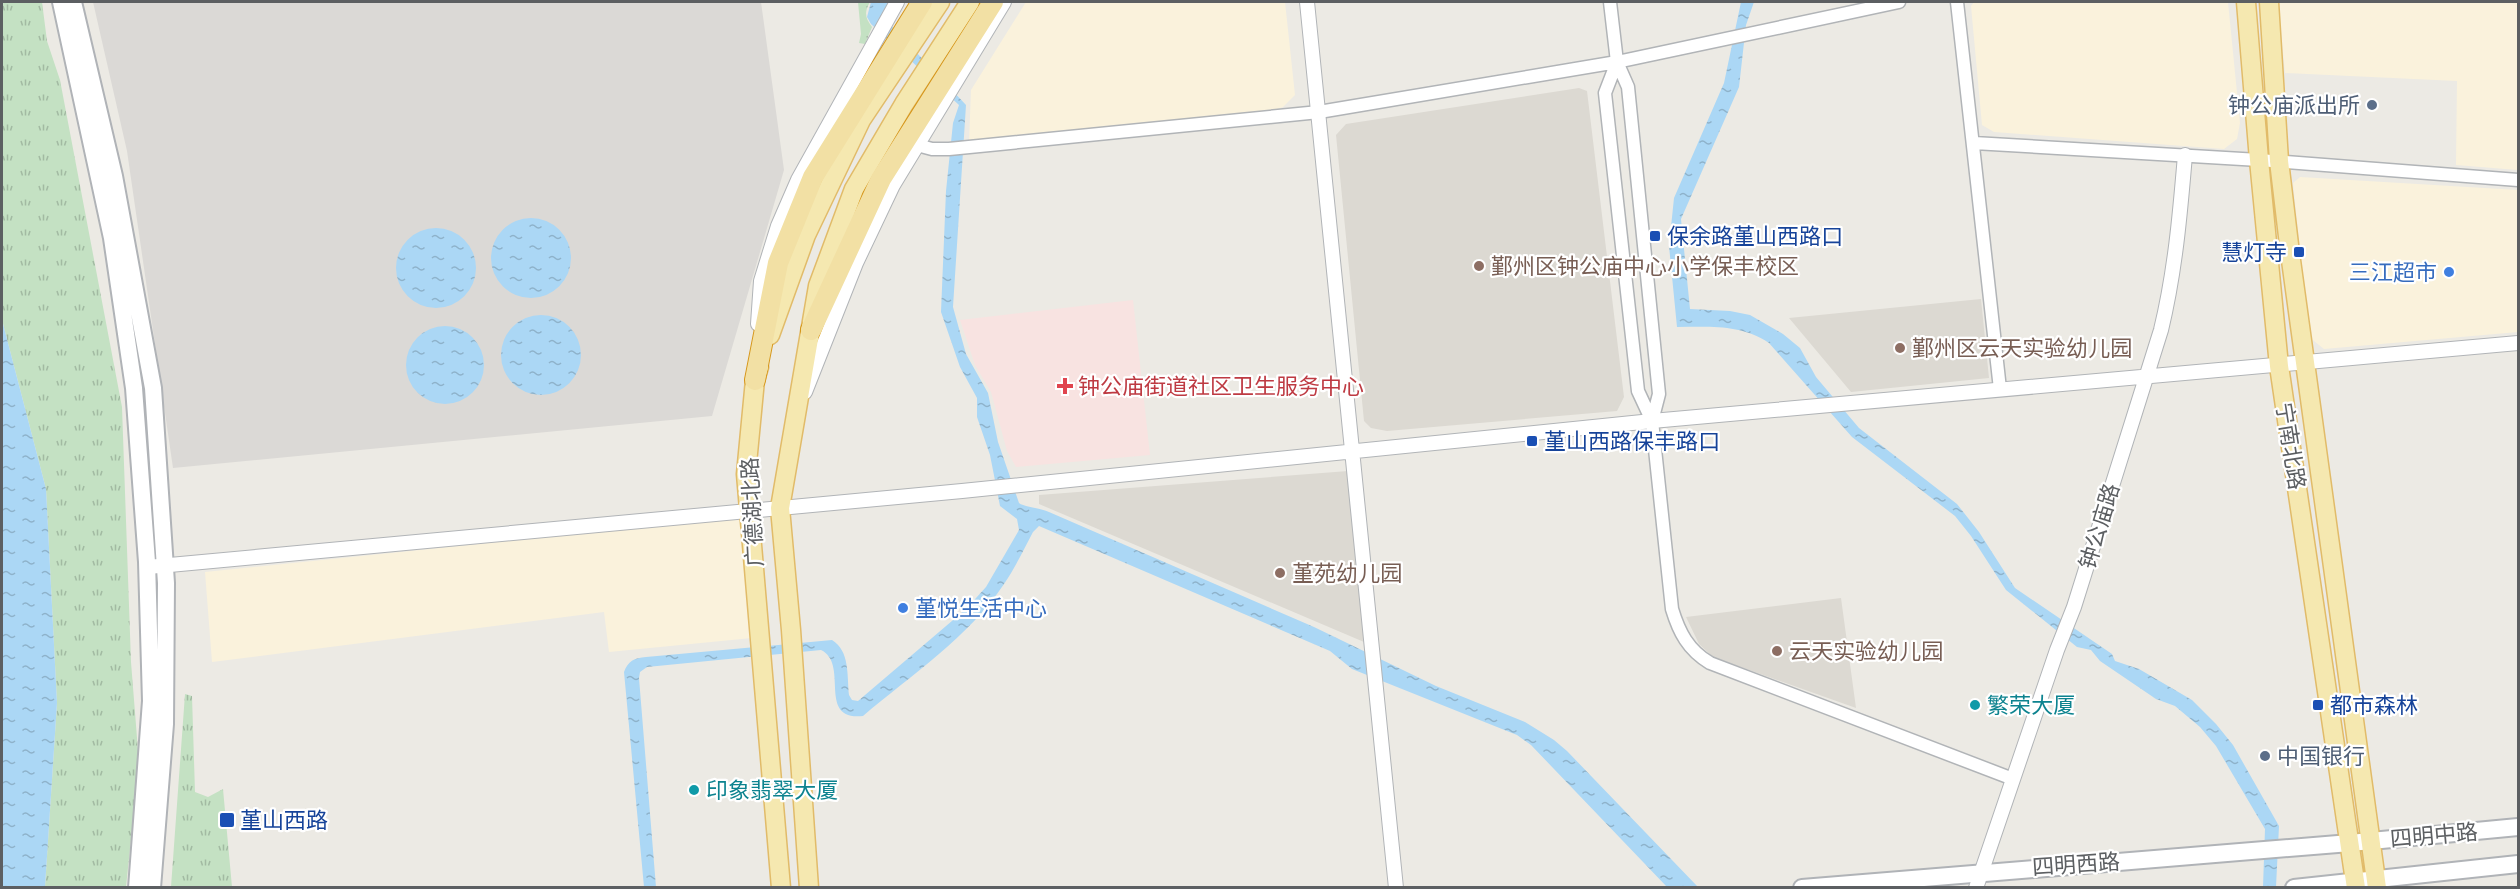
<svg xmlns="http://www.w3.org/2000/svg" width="2520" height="889" font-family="'Sofia Sans Condensed','Noto Sans SC',sans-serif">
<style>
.commercial{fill:#faf2dc}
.industrial{fill:#dbd9d6}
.education{fill:#dcd9d2}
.medical{fill:#f8e3e1}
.grass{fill:url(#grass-tufts)}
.water{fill:url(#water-ripples)}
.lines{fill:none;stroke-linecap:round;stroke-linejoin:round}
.minor-casing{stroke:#b1b4b7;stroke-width:15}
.tertiary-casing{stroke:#b1b4b7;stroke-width:16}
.secondary-casing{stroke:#b0b3b7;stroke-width:20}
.primary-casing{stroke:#e1bb69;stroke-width:21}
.trunk-casing{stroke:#d6961a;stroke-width:22}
.minor{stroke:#fff;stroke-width:12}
.tertiary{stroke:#fff;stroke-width:14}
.secondary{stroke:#fff;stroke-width:16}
.primary{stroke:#f5e8b0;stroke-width:18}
.trunk{stroke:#f2e0a4;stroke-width:20}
.service-dot{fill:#5c6f8a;stroke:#fff;stroke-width:2}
.transit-dot{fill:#1a4fb4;stroke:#fff;stroke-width:2}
.education-dot{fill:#8d6e63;stroke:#fff;stroke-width:2}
.shop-dot{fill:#3f7fe0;stroke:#fff;stroke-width:2}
.health-dot{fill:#e0444e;stroke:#fff;stroke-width:2}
.culture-dot{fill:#0f9aa8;stroke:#fff;stroke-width:2}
.labels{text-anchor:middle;stroke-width:4.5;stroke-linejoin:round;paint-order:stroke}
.service-label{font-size:22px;fill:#4e5e75;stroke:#fff;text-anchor:end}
.transit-label{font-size:22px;fill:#164399;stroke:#fff;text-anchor:start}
.education-label{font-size:22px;fill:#785e54;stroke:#fff;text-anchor:start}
.shop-label{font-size:22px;fill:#366cbe;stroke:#fff;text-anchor:end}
.health-label{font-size:22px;fill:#be3a42;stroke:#fff;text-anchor:start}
.street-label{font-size:22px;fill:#5c5f62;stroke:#fff}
.culture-label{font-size:22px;fill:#0d838f;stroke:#fff;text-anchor:start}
</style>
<defs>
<pattern id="grass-tufts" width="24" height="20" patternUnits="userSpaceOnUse" patternTransform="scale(1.5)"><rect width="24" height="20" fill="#c4e1c3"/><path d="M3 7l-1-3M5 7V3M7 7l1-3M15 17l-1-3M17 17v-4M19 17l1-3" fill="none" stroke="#a2baa2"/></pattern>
<pattern id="water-ripples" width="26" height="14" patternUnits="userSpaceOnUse" patternTransform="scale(1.5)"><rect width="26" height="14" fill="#abd7f5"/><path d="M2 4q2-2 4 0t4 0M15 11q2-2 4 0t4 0" fill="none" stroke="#8eb2ca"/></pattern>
</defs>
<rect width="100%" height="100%" fill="#eceae4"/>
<path class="commercial" d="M1026 2H1285L1295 95 1283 107 1274 110 969 143 971 90Z
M1974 2H2228L2240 123 2237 139 2224 149 1994 132 1982 125 1971 6Z
M2278 2H2518V170L2456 165 2457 81 2285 73Z
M2300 177 2518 190V332L2324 349 2309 337 2293 183Z
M743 517 752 638 609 652 604 612 212 662 205 572Z"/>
<path class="industrial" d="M93 2H761L784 170 712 416 173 468 127 151Z"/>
<path class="education" d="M1579 88 1587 91 1624 397 1617 411 1387 431 1371 428 1364 421 1336 135 1346 124Z
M1981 299 1989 378 1851 392 1789 318Z
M1348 471 1364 642 1039 504V495Z
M1841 598 1856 708 1713 657 1699 644 1686 617Z"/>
<path class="medical" d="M1133 300 1150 455 1016 467 1007 451 991 392 975 365 960 320Z"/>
<path class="grass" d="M2 2H42L47 41 60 80 122 407 131 662 139 763 126 887H45L57 703 46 489 2 320Z
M858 2H870C864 12 865 18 872 27L865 44 859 43 861 34Z
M185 694 192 696 195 792 208 797 223 789 232 887H171Z"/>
<path class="water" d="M871 2H891L884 18 966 105 953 307 966 354 988 393 998 442 1019 503C1024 507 1040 508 1049 512L1314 627 1436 686 1525 722 1554 740 1567 751 1698 887H1667L1531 745 1517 735 1352 669 1330 651 1039 526 1033 532C1024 549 1015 568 1004 584 969 637 911 675 863 716 816 721 850 664 821 650L647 667 640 672 639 678 656 887H644L624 672C628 661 634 658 646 657L832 640C850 651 847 675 849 695L852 700 858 701 966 609 986 587 1019 530 1017 519 1000 506 990 455 977 417V398L960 367 941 312 946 191 953 123 959 105 871 24 867 17Z
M1741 2H1754L1746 25 1739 87 1681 219 1690 309 1730 311 1750 315 1783 334 1800 348 1816 377 1859 428 1957 504 1979 532 2015 588 2112 654 2115 661 2139 669 2192 700 2216 724 2233 745 2279 826 2276 887H2263L2265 829 2216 746 2200 727 2175 706 2156 699 2100 661 2091 650 2077 647 2006 590 1971 536 1955 516 1852 437 1769 343C1740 324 1711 327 1677 327L1669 246 1674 198 1724 83Z
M491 258a40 40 0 1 1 80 0a40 40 0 1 1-80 0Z
M396 268a40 40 0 1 1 80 0a40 40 0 1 1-80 0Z
M501 355a40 40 0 1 1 80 0a40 40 0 1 1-80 0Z
M2 320 46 489 57 703 45 887H2Z
M406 365a39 39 0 1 1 78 0a39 39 0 1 1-78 0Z"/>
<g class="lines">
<g class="minor-casing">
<path id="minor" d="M1610 2 1617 62 1628 87 1659 394 1652 421
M1957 2 2000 389
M1617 62 1605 93 1638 391 1652 421 1672 609C1679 632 1688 650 1710 663L2013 779
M1974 143 2259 160 2518 180
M917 145 932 149H949L1319 112 1617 62 1899 2"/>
</g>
<g class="tertiary-casing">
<path id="tertiary" d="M1307 2 1396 888
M758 324 761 281 778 226 798 180 897 2
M805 392 856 263 893 185 1004 2
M148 567 962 491 1652 421 2518 343
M1976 888 2057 650 2074 607 2161 330C2175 272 2180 215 2185 155"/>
</g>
<g class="secondary-casing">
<path id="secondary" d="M61 2 112 238 134 388 147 562 151 701 137 888
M73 2 114 176 153 388 166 583 165 724 152 888
M1802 888 2350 843 2518 827
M2294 888 2518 864"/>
</g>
<g class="primary-casing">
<path id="primary" d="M2246 2 2259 160 2279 366 2356 888
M2269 2 2279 161 2290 253 2377 888
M770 335 806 235 861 120 940 2
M759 367 755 380 746 474 781 888
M809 888 791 630 780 508 818 286 854 189 904 104 970 2"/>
</g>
<g class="trunk-casing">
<path id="trunk" d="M811 330 881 179 993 2
M755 380 778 263 813 177 922 2"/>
</g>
<use href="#minor" class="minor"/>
<use href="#tertiary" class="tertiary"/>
<use href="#secondary" class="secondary"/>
<use href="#primary" class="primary"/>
<use href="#trunk" class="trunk"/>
</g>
<g class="service-dot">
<circle cx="2372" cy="105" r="6"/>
<circle cx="2265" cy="756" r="6"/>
</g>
<g class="transit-dot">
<rect x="1649" y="230" width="12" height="12" rx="3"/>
<rect x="2293" y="246" width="12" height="12" rx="3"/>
<rect x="1526" y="435" width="12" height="12" rx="3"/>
<rect x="2312" y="699" width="12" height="12" rx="3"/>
<rect x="219" y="812" width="16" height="16" rx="3"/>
</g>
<g class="education-dot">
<circle cx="1479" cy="266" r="6"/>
<circle cx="1900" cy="348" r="6"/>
<circle cx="1280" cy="573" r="6"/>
<circle cx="1777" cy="651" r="6"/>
</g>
<g class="shop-dot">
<circle cx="2449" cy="272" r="6"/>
<circle cx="903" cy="608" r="6"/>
</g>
<path class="health-dot" d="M1062 377h6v6h6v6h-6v6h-6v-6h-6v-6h6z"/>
<g class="culture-dot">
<circle cx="1975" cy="705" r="6"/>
<circle cx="694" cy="790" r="6"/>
</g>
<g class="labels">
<g class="service-label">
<text x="2360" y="113">钟公庙派出所</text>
<text x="2277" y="764" text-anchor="start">中国银行</text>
</g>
<g class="transit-label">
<text x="1667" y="244">保余路堇山西路口</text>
<text x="2287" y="260" text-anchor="end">慧灯寺</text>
<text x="1544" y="449">堇山西路保丰路口</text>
<text x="2330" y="713">都市森林</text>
<text x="240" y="828">堇山西路</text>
</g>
<g class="education-label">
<text x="1491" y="274">鄞州区钟公庙中心小学保丰校区</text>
<text x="1912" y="356">鄞州区云天实验幼儿园</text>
<text x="1292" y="581">堇苑幼儿园</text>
<text x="1789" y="659">云天实验幼儿园</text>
</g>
<g class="shop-label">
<text x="2437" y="280">三江超市</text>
<text x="915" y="616" text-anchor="start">堇悦生活中心</text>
</g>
<g class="health-label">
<text x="1078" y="394">钟公庙街道社区卫生服务中心</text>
</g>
<g class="street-label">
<text transform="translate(2291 446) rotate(81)" y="8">宁南北路</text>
<text transform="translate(752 512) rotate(-93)" y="8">广德湖北路</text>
<text transform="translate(2099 526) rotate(-73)" y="8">钟公庙路</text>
<text transform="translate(2434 835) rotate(-5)" y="8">四明中路</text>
<text transform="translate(2076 864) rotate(-4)" y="8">四明西路</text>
</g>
<g class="culture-label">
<text x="1987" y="713">繁荣大厦</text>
<text x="706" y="798">印象翡翠大厦</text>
</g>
</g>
<rect width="2520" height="889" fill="none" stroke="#5c5f62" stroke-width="6"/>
</svg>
